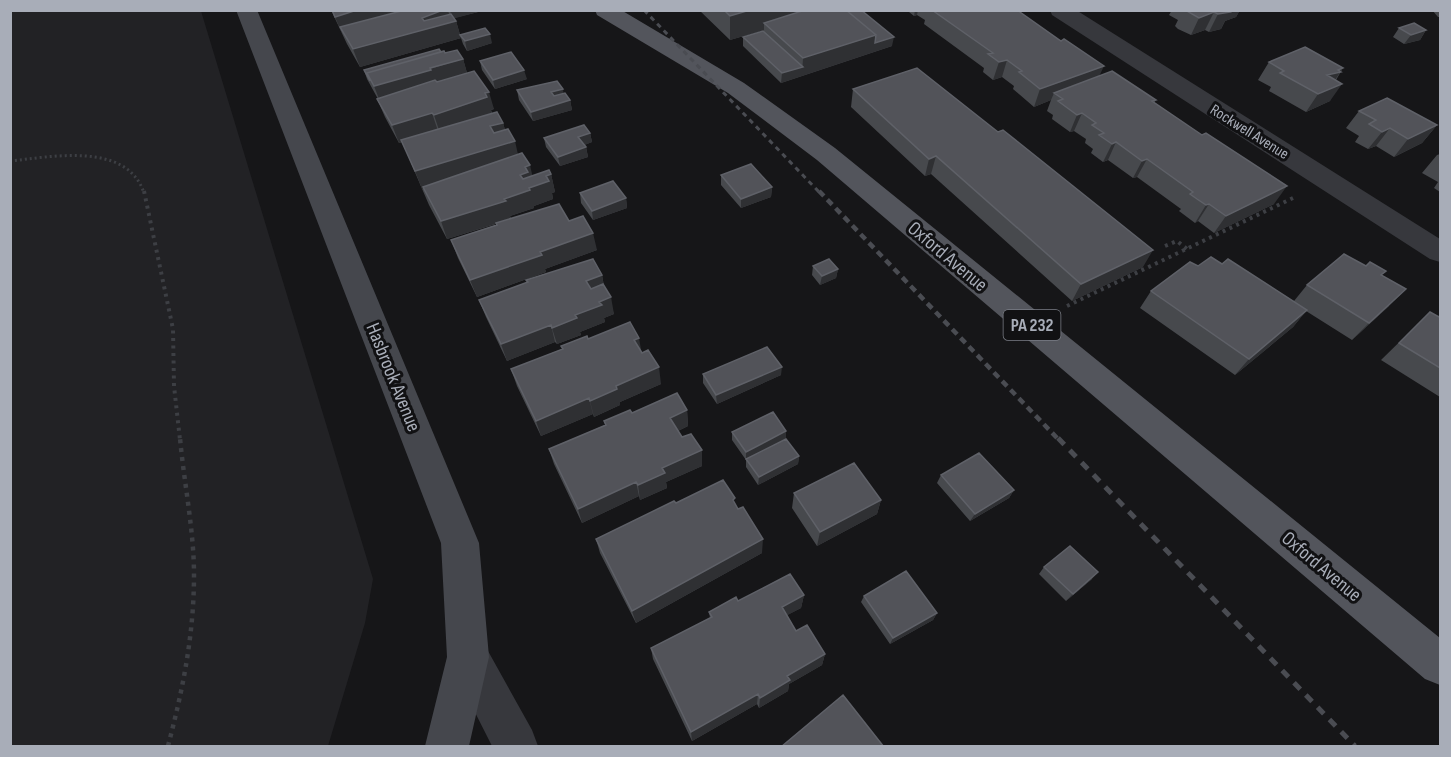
<svg xmlns="http://www.w3.org/2000/svg" width="1451" height="757" font-family="'Sofia Sans Condensed',sans-serif">
<style>
.built{fill:#222225}
.lines{fill:none;stroke-linecap:round;stroke-linejoin:round}
.path-far2{stroke:#3d3f44;stroke-width:3;stroke-dasharray:2 3;stroke-linecap:butt}
.path-far1{stroke:#3d3f44;stroke-width:4;stroke-dasharray:3 4.5;stroke-linecap:butt}
.path{stroke:#3d3f44;stroke-width:4.5;stroke-dasharray:4 5;stroke-linecap:butt}
.street{fill:#37383d;fill-rule:evenodd}
.secondary{fill:#45474d;fill-rule:evenodd}
.primary{fill:#53555c;fill-rule:evenodd}
.rail-far2{stroke:#4a4c52;stroke-width:3;stroke-dasharray:5 4.5;stroke-linecap:butt}
.rail-far1{stroke:#4a4c52;stroke-width:4.5;stroke-dasharray:7 5;stroke-linecap:butt}
.rail{stroke:#4a4c52;stroke-width:5;stroke-dasharray:9 8;stroke-linecap:butt}
.wall{fill:#47494d}
.shaded-wall{fill:#2f3033}
.building{fill:#525359;stroke:#5f6168;stroke-width:1.5}
.labels{text-anchor:middle;stroke-width:6;stroke-linejoin:round;paint-order:stroke}
.far-street-label{font-size:16px;fill:#a8adb8;stroke:#111113}
.shield{fill:#111113;stroke:#7b7e86;stroke-width:1.5}
.shield-label{font-size:18px;font-weight:bold;fill:#a8adb8}
.street-label{font-size:20px;fill:#a8adb8;stroke:#111113}
</style>
<rect width="100%" height="100%" fill="#161618"/>
<path class="built" d="M10 11H201L373 579 365 623 328 746H11Z"/>
<g class="lines">
<path class="path-far2" d="M10 161C50 157 127 141 144 193"/>
<path class="path-far1" d="M144 191 173 329 174 386 180 440
M1165 246 1177 241 1187 249
M1067 306 1293 198"/>
<path class="path" d="M168 746C183 689 194 634 194 575 194 530 184 483 180 438"/>
<path class="street" d="M1050 10H1076L1440 239V262L1430 259 1052 15Z
M468 636 483 642 532 730 538 746H492L447 657 453 642Z"/>
<path class="secondary" d="M236 10H257L479 543 489 657 469 746H425L447 657 441 543Z"/>
<path class="primary" d="M595 10H621L744 83 835 148 1440 638V685L1425 679 817 160 728 93 597 15Z"/>
<path class="rail-far2" d="M644 10 820 193"/>
<path class="rail-far1" d="M819 191 1059 440"/>
<path class="rail" d="M1058 438 1355 746"/>
</g>
<path class="wall" d="M331 10H478V12L454 18 456 21 461 38 360 67 347 44Z
M699 10H861L892 46 781 83 743 46V37L763 31 764 30 730 40Z
M909 10H1017L1100 76 1156 100 1154 103 1274 204 1214 233 1198 221 1195 223 1179 211 1181 209 1137 177 1133 178 1108 160 1103 162 1091 153 1093 149 1085 143 1086 139 1074 131 1070 132 1052 119 1053 115 1047 111 1051 100 1034 107 1013 89 1014 86 1002 77 993 80 983 72 984 68 924 24 925 20 917 15 914 16 909 12Z
M1172 10H1240L1236 17 1225 21 1221 29 1209 32 1205 30 1191 35 1178 29 1175 26 1178 20 1169 15Z
M1432 10H1440V17H1438Z
M1399 28 1426 30 1420 40 1404 44 1393 37Z
M460 35 492 43 467 51 463 44Z
M441 52 463 59 467 73 494 109 491 110 492 113 503 123 505 130 518 155 532 176 551 174 555 192 552 193 553 199 534 206V208L510 216 511 218 569 221 597 250 545 269 546 272 477 297 458 258 451 240 496 225V224L447 239 429 205 402 142 399 143 385 117 377 99H378L367 79 364 70Z
M480 61 527 79 495 89 482 70Z
M1269 62 1343 68 1336 80 1330 101 1306 112 1269 91 1271 87 1258 80Z
M563 89V93L570 100 572 110 533 121 519 100 517 90Z
M853 89 998 132 1143 267 1072 301 931 174 925 176 851 107Z
M1359 111 1437 125 1422 143 1394 157 1376 146 1368 149 1355 142 1359 136 1346 128Z
M590 133 592 142 584 145 586 147 588 157 560 166 546 147 544 138Z
M1440 154V192L1434 188 1438 182 1422 173 1437 155Z
M721 175 772 187 771 197 741 208 721 185Z
M580 193 626 198 627 208 593 220 581 203Z
M1222 264 1294 301 1307 285 1382 275 1389 306 1352 340 1306 311 1293 327 1235 375 1140 308 1151 291 1198 266Z
M813 266 838 269 836 278 820 285 812 275Z
M602 275 604 286 614 314 604 318 605 322 580 332 581 335 557 344 555 342 507 361 486 317 479 300 527 283 526 280Z
M1430 312 1439 317 1440 315V397L1381 360Z
M588 339 641 351 661 384 620 402V405L594 417 593 414 541 436 517 386 511 369 562 349 561 346Z
M703 374 781 375 717 404 703 383Z
M687 410 688 426 678 431 682 437 702 450V466L666 482 667 488 640 500 639 496 582 523 554 464 549 449 605 425 604 421 632 413Z
M732 432 786 439 799 456 798 464 758 485 746 467V460L732 440Z
M941 475 1014 490 1009 498 970 521 937 483Z
M794 493 881 500 877 514 817 546 792 508Z
M676 503 735 504 762 553 636 623 600 553 596 539Z
M1044 567 1092 579 1066 601 1039 574Z
M804 595 801 608 787 615 796 631 825 654 822 665 789 684 788 691 759 708 757 704 692 741 653 659 651 648 710 618 709 612 738 601Z
M864 596 937 613 933 620 890 644 861 602Z"/>
<path class="shaded-wall" d="M357 10H425L340 27 342 34 335 17Z
M443 10H448L451 22 456 21 461 38 360 67 353 49 422 18Z
M450 10H478V12L452 19Z
M750 10H826L764 23V30L730 40V16Z
M915 10H918L917 15 914 16Z
M1226 10H1240L1236 17 1225 21 1221 29 1209 32 1218 14Z
M1214 12 1205 30 1191 35 1199 18Z
M1426 30 1420 40 1404 44 1411 35Z
M490 34 492 43 467 51 465 41Z
M876 35 894 37 892 46 802 76 803 58Z
M463 59 468 76 381 104 374 86Z
M1007 60 1002 77 993 80 999 62Z
M1104 66 1096 83 1054 93 1051 100 1034 107 1040 89Z
M803 67 802 76 781 83 782 73Z
M1343 68 1329 89 1342 84 1330 101 1306 112 1318 94 1327 75Z
M524 70 527 79 495 89 493 80Z
M563 89 564 98 553 102 551 92Z
M489 92 494 109 491 110 492 114 440 133 434 115Z
M570 100 572 110 533 121 531 112Z
M432 113 438 131 399 143 392 125Z
M1082 113 1074 131 1070 132 1077 115Z
M503 123 508 140 495 144 490 126Z
M1437 125 1422 143 1394 157 1408 139Z
M1390 128 1376 146 1368 149 1382 132Z
M590 133 592 142 580 147 578 137Z
M515 141 519 159 422 189 415 171Z
M1116 142 1108 160 1103 162 1112 144Z
M586 147 588 157 560 166 558 157Z
M936 156 931 174 925 176 929 159Z
M1147 159 1137 177 1133 178 1142 161Z
M530 165 534 183 546 176 551 174 555 192 552 193 553 199 534 206V208L510 216 511 219 447 239 441 221 504 199 525 167Z
M1287 186 1274 204 1214 233 1226 216Z
M772 187 771 197 741 208V199Z
M626 198 627 208 593 220 592 211Z
M1209 204 1198 221 1195 223 1206 205Z
M593 233 597 250 545 269 546 272 477 297 470 280 540 252Z
M1153 250 1143 267 1072 301 1081 284Z
M838 269 836 278 820 285 822 276Z
M602 275 605 293 590 298 586 281Z
M1406 289 1389 306 1352 340 1369 323Z
M611 297 614 314 604 318 605 322 580 332 581 335 557 344 552 328 599 302Z
M1307 310 1293 327 1235 375 1249 359Z
M551 325 555 342 507 361 501 344Z
M639 338 642 355 634 340Z
M659 367 661 384 620 402V405L594 417 590 401 616 386Z
M782 367 781 375 717 404 716 395Z
M589 398 593 414 541 436 536 421Z
M687 410 688 426 672 434 670 418Z
M786 431V440L746 460V452Z
M702 450V466L666 482 667 488 640 500 638 485 662 468Z
M799 456 798 464 758 485 759 477Z
M636 482 639 496 582 523 578 509Z
M1014 490 1009 498 970 521 975 514Z
M881 500 877 514 817 546 820 532Z
M763 539 762 553 636 623 632 611Z
M1098 572 1092 579 1066 601 1073 594Z
M804 595 801 608 780 619 782 607Z
M937 613 933 620 890 644 893 638Z
M825 654 822 665 789 684 788 691 759 708 760 698 787 676Z
M758 694 757 704 692 741 691 732Z"/>
<path class="building" d="M332 10H357L335 17Z
M405 10H443L422 18 424 21 451 14 456 21 353 49 340 27Z
M724 10H750L730 16Z
M805 10H846L876 35 803 58 764 23Z
M846 10H861L894 37 875 43 876 35Z
M932 10H1017L1061 41 1064 39 1104 66 1040 89 1019 72 1022 71 1007 60 999 62 988 54 993 53Z
M1185 10H1227L1230 12 1218 14 1214 12 1199 18Z
M1414 23 1426 30 1411 35 1399 28Z
M485 28 490 34 465 41 460 35Z
M763 31 803 67 782 73 743 37Z
M1305 47 1343 68 1338 70 1341 72 1327 75 1342 84 1318 94 1280 73 1284 71 1269 62Z
M439 49 441 52 367 73 370 81 364 70Z
M457 50 463 59 430 68 431 70 374 86 367 73 444 51 445 53Z
M511 52 524 70 493 80 480 61Z
M917 68 998 132 1003 130 1153 250 1081 284 936 156 929 159 853 89Z
M474 71 489 92 485 93 487 97 434 115 432 113 392 125 377 99 435 80 437 82Z
M1112 71 1156 100 1152 101 1202 135 1206 133 1287 186 1226 216 1209 204 1206 205 1197 199 1190 194 1193 192 1147 159 1142 161 1116 142 1112 144 1099 135 1104 133 1092 125 1096 123 1082 113 1077 115 1058 101 1063 99 1054 93Z
M557 81 563 89 551 92 554 96 565 93 570 100 531 112 517 90Z
M1387 98 1437 125 1408 139 1390 128 1382 132 1369 124 1376 120 1359 111Z
M497 112 503 123 490 126 494 133 508 129 515 141 415 171 401 140Z
M584 125 590 133 578 137 586 147 558 157 544 138Z
M522 153 530 165 525 167 528 172 520 175 523 179 549 170 551 174 546 176 549 181 529 188 530 190 504 199 506 201 441 221 423 187Z
M751 164 772 187 741 199 721 175Z
M613 181 626 198 592 211 580 193Z
M559 204 569 221 583 216 593 233 540 252 542 255 470 280 451 240 497 225 496 223Z
M1344 254 1366 266 1370 262 1386 271 1381 275 1406 289 1369 323 1307 285Z
M1211 257 1222 264 1228 259 1307 310 1249 359 1151 291 1190 262 1198 266Z
M593 259 602 275 586 281 591 289 603 284 611 297 599 302 602 305 575 315 577 318 552 328 551 325 501 344 479 300 528 282 526 280Z
M829 259 838 269 822 276 813 266Z
M1430 312 1439 317 1440 315V368L1399 343Z
M630 322 639 338 634 340 639 348 642 353 648 350 659 367 616 386 617 389 590 401 589 398 536 421 511 369 563 349 561 346 587 336 588 339Z
M767 347 782 367 716 395 703 374Z
M677 393 687 410 670 418 682 437 691 434 702 450 662 468 665 473 638 485 636 482 578 509 549 449 606 425 604 421 630 410 632 413Z
M773 412 786 431 746 452 732 432Z
M786 439 799 456 759 477 746 459Z
M979 453 1014 490 975 514 941 475Z
M854 463 881 500 820 532 794 493Z
M723 480 735 498 733 500 738 509 743 507 763 539 632 611 596 539 674 501 676 503Z
M1070 546 1098 572 1073 594 1044 567Z
M906 571 937 613 893 638 864 596Z
M790 574 804 595 782 607 796 631 807 625 825 654 787 676 790 680 760 698 758 694 691 732 651 648 712 617 709 612 736 597 738 601Z
M843 695 884 747H781Z"/>
<g class="labels">
<g class="far-street-label">
<text transform="translate(1250 131) rotate(32)" y="6">Rockwell Avenue</text>
</g>
<rect class="shield" x="1003.5" y="310" width="57" height="30" rx="4.5"/>
<g class="shield-label">
<text x="1032" y="331">PA 232</text>
</g>
<g class="street-label">
<text transform="translate(948 256) rotate(40)" y="7">Oxford Avenue</text>
<text transform="translate(394 377) rotate(68)" y="7">Hasbrook Avenue</text>
<text transform="translate(1322 566) rotate(40)" y="7">Oxford Avenue</text>
</g>
</g>
<rect width="1451" height="757" fill="none" stroke="#a8adb8" stroke-width="24"/>
</svg>
